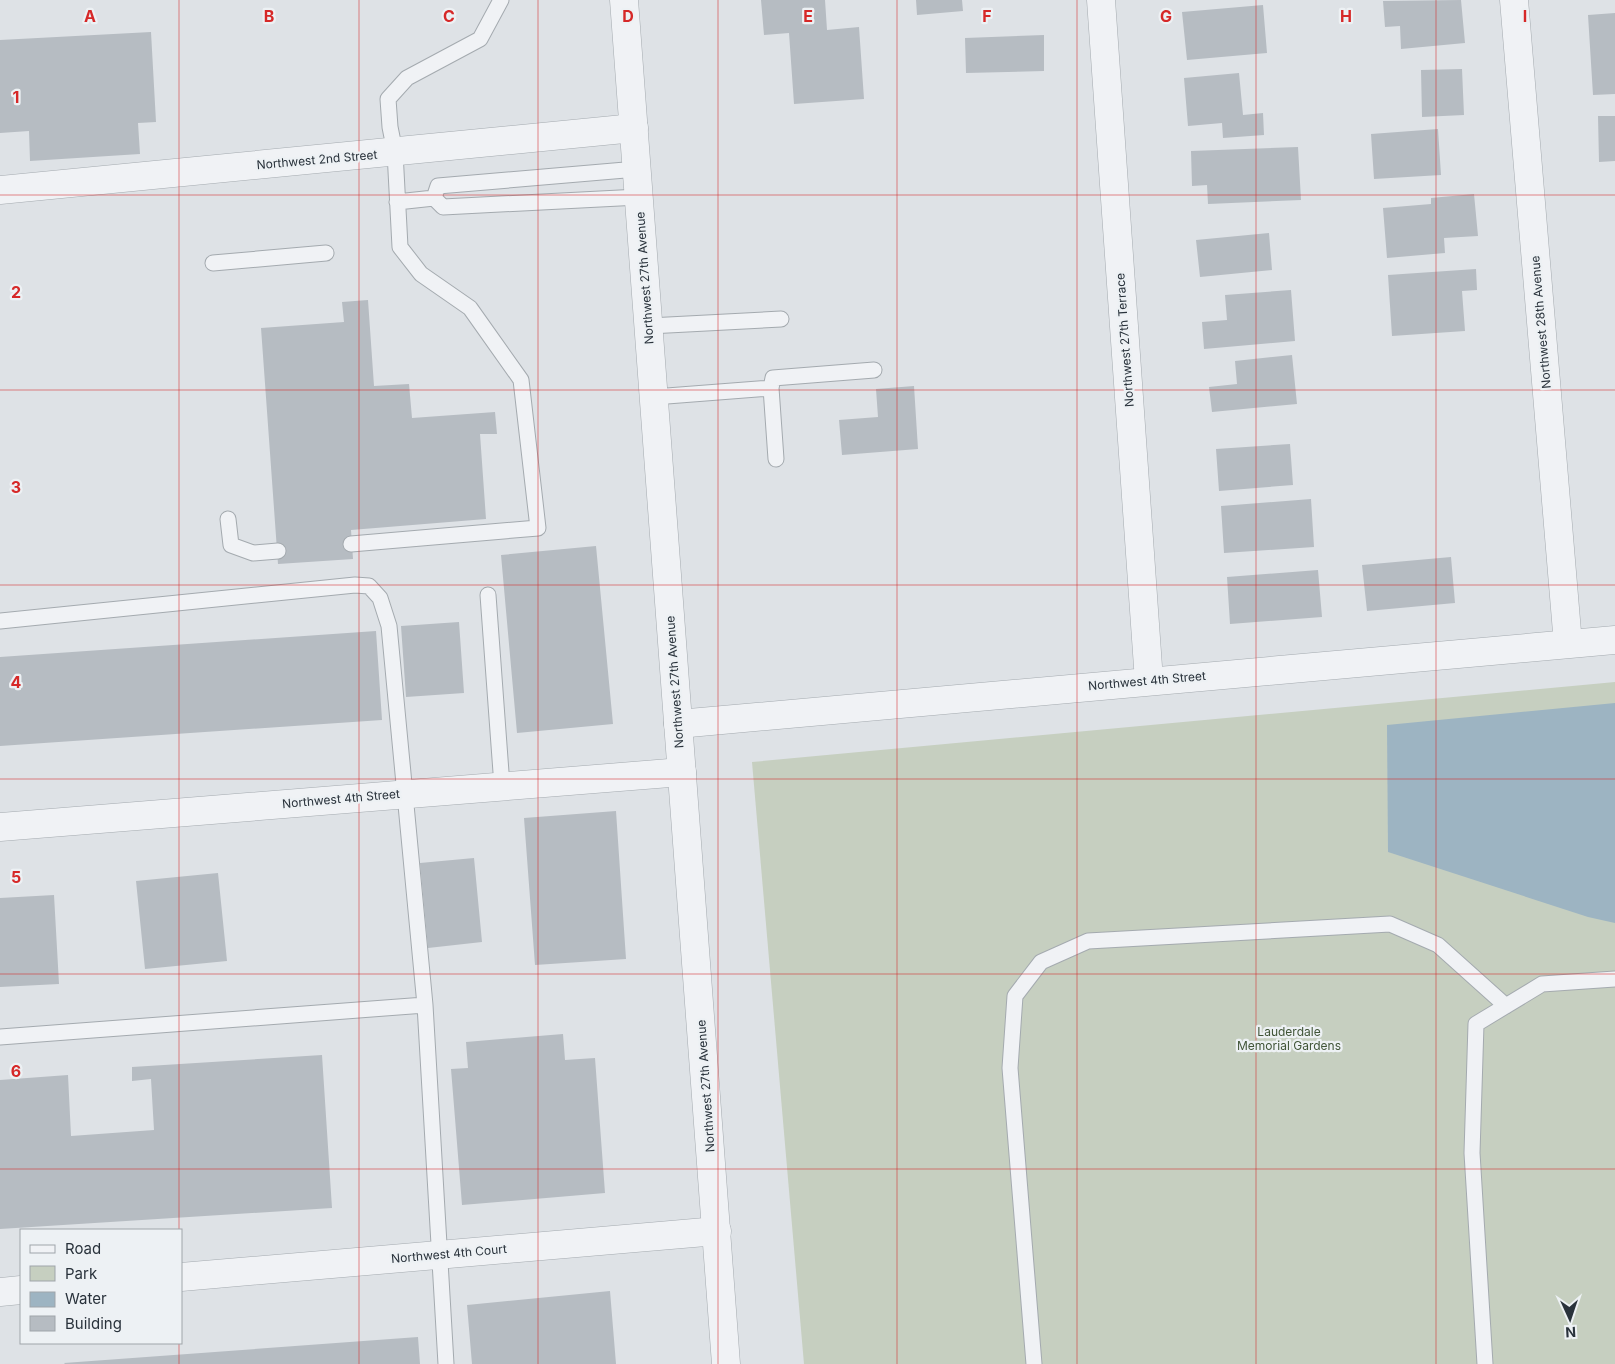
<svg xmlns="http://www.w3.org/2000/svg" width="1615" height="1364" font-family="Inter,sans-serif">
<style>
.green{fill:#c6cfc0}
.water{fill:#9db4c2}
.building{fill:#b6bcc2}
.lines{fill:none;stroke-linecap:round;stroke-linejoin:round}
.service-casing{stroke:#a4aaaf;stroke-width:17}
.minor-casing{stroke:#a4aaaf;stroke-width:29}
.tertiary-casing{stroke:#a4aaaf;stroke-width:29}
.service{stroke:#f0f2f5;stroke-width:15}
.minor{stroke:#f0f2f5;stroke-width:28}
.tertiary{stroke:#f0f2f5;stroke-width:28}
.grid{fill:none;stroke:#d62828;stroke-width:1;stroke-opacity:0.55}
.labels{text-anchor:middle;stroke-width:4.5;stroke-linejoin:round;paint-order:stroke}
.street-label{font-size:12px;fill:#29323b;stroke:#edf1f4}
.park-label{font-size:12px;fill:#415538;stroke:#edf1f4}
.grid-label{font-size:16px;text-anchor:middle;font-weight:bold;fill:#d62828;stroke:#edf1f4;stroke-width:4.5;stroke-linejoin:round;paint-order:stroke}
</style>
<rect width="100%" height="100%" fill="#dee2e6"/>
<path class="green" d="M1615 682V1364H804L752 762Z"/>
<path class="water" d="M1615 703V923L1588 917 1388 852 1387 725Z"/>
<path class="building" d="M761 0H825L827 30 859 27 864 99 794 104 789 33 764 35Z
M916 0H962L963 11 917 15Z
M1461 0 1465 43 1401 49 1400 26 1385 27 1383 1Z
M1263 5 1267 53 1187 60 1182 12Z
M1615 13V94L1593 95 1588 15Z
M151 32 156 122 138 123 140 154 30 161 29 131 0 133V40Z
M1044 35V71L966 73 965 38Z
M1462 69 1464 115 1422 117 1421 70Z
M1239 73 1243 115 1263 113 1264 135 1223 138 1222 123 1188 126 1184 78Z
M1598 116H1615V161L1599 162Z
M1438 129 1441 175 1374 179 1371 134Z
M1298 147 1301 200 1208 204 1207 185 1192 186 1191 151Z
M1474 194 1478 236 1444 238 1445 253 1387 258 1383 208 1431 204V198Z
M1269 233 1272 270 1200 277 1196 240Z
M1476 269 1477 290 1462 291 1465 331 1392 336 1388 275Z
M1291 290 1295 341 1204 349 1202 322 1227 320 1225 295Z
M368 300 374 386 409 384 412 418 495 412 497 434H480L486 519 351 530 353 559 278 564 261 328 344 322 342 302Z
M1292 355 1297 404 1212 412 1209 387 1237 384 1235 361Z
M914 386 918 449 842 455 839 420 878 417 876 389Z
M1290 444 1293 485 1219 491 1216 449Z
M1311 499 1314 547 1224 553 1221 506Z
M596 546 613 724 517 733 501 555Z
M1451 557 1455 603 1367 611 1362 565Z
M1318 570 1322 617 1230 624 1227 577Z
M459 622 464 693 406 697 401 626Z
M376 631 382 720 0 746V657Z
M616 811 626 959 535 965 524 818Z
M474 858 482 942 428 948 420 863Z
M218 873 227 961 145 969 136 881Z
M54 895 59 984 0 987V898Z
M563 1034 565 1060 595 1058 605 1193 462 1205 451 1069 468 1068 466 1042Z
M322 1055 332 1208 0 1229V1080L68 1075 71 1136 154 1130 151 1079 132 1081V1067Z
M610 1291 616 1364H472L467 1305Z
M418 1337 420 1364H65L64 1363Z"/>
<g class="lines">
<g class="service-casing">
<path id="service" d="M434 198 438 186 637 169
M397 202 434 198 443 207 639 197
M213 263 326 253
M649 326 781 319
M771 388 773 378 874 370
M654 397 771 388 776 459
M228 519 231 545 253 553 278 551
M351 544 538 528 521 380 470 308 421 274 400 247 395 152 390 127 388 99 407 78 480 39 501 0
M488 595 502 786
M0 621 355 585 369 586 380 598 389 626 425 1005
M0 1037 425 1005 446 1364
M1034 1364 1010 1068 1015 996 1041 962 1088 941 1390 924 1438 945 1506 1006
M1485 1364 1472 1153 1476 1024 1542 984 1615 979"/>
</g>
<g class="minor-casing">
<path id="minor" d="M1101 0 1149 681
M1514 0 1568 644
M0 190 634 128
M678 724 1615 640
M0 827 682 772
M181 1277 717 1231
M0 1292 21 1290"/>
</g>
<g class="tertiary-casing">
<path id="tertiary" d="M624 0 726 1364"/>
</g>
<use href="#service" class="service"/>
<use href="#minor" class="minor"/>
<use href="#tertiary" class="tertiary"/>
</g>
<path class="grid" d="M179 0V1230M359 0V1364M538 0V1364M718 0V1364M897 0V1364M1077 0V1364M1256 0V1364M1436 0V1364M0 195H1615M0 390H1615M0 585H1615M0 779H1615M0 974H1615M0 1169H1615M179 1343V1364"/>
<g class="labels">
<g class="street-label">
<text transform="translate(317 160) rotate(-5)" y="4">Northwest 2nd Street</text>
<text transform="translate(645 278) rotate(-94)" y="4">Northwest 27th Avenue</text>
<text transform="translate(1541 322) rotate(-95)" y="4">Northwest 28th Avenue</text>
<text transform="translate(1125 340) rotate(-94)" y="4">Northwest 27th Terrace</text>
<text transform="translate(1147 681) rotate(-5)" y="4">Northwest 4th Street</text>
<text transform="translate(675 682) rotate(-94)" y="4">Northwest 27th Avenue</text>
<text transform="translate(341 799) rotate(-5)" y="4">Northwest 4th Street</text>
<text transform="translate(706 1086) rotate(-94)" y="4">Northwest 27th Avenue</text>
<text transform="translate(449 1254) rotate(-5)" y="4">Northwest 4th Court</text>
</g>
<g class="park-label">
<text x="1289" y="1036">Lauderdale<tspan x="1289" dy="14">Memorial Gardens</tspan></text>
</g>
</g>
<g class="grid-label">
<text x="90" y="22">A</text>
<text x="269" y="22">B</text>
<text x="449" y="22">C</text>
<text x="628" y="22">D</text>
<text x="808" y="22">E</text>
<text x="987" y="22">F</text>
<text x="1166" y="22">G</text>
<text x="1346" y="22">H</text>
<text x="1525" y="22">I</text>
<text x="16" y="103">1</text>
<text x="16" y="298">2</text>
<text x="16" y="493">3</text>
<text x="16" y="688">4</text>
<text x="16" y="883">5</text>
<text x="16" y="1077">6</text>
</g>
<rect x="20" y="1229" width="162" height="115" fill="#edf1f4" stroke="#9fa5aa"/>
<rect x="30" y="1245" width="25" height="8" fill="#f0f2f5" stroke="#9fa5aa"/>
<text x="65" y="1254" font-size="15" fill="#29323b">Road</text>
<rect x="30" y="1266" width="25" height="15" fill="#c6cfc0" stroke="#9fa5aa"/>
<text x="65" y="1279" font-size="15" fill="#29323b">Park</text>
<rect x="30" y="1292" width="25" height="15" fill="#9db4c2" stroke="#9fa5aa"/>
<text x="65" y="1304" font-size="15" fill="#29323b">Water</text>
<rect x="30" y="1316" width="25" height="15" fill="#b6bcc2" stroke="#9fa5aa"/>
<text x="65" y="1329" font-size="15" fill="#29323b">Building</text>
<g transform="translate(1570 1319) rotate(177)" stroke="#edf1f4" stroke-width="4" paint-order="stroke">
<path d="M0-4L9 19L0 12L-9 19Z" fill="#29323b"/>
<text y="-8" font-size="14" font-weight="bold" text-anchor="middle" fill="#29323b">N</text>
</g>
</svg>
